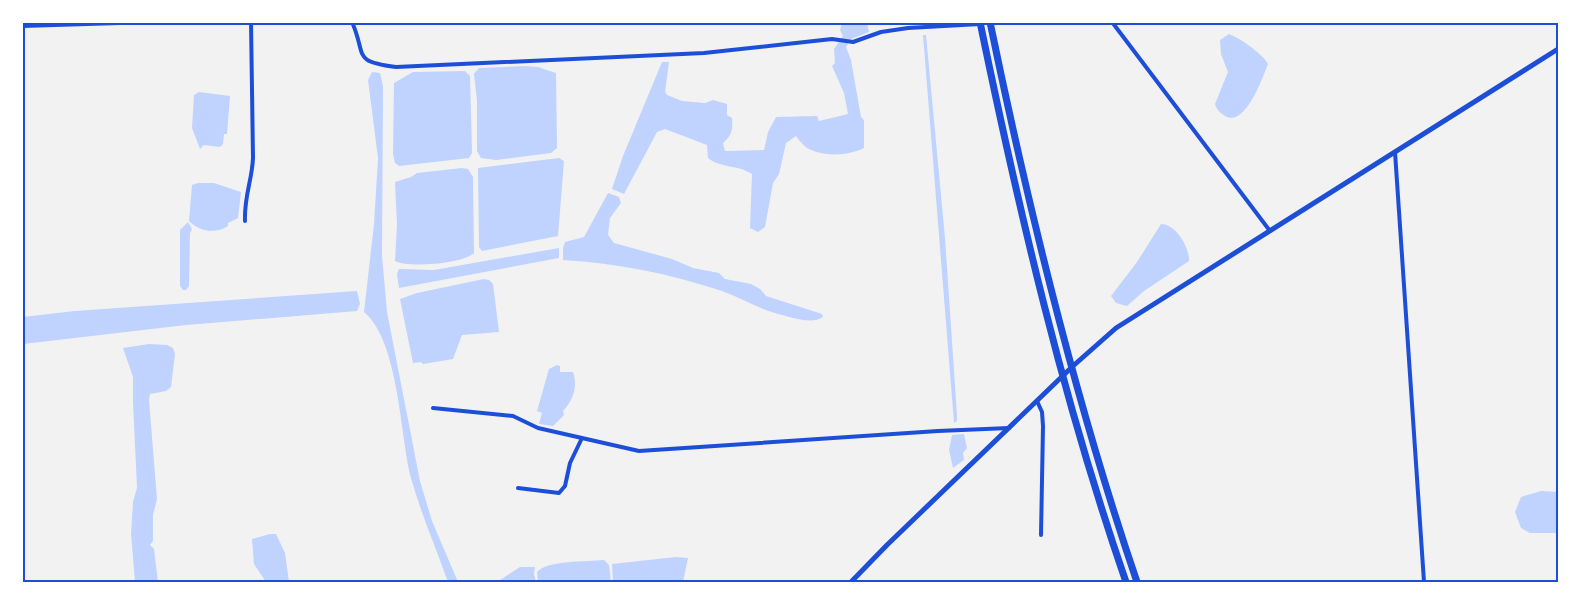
<svg xmlns="http://www.w3.org/2000/svg" width="1581" height="605" font-family="'Roboto Condensed',sans-serif">
<style>
.water{fill:#bfd3fe}
.lines{fill:none;stroke-linecap:round;stroke-linejoin:round}
.minor{stroke:#1d4ed8;stroke-width:4}
.tertiary{stroke:#1d4ed8;stroke-width:5}
.trunk{stroke:#1d4ed8;stroke-width:7}
.neatline{fill:none;stroke:#1d4ed8;stroke-width:2}
</style>
<rect width="100%" height="100%" fill="#f2f2f2"/>
<path class="water" d="M842 23H867L869 32 851 39 846 47 851 60 861 117 864 120V148C848 156 823 157 807 148 803 145 799 140 796 136L786 143 779 174 773 183 765 227 758 232 750 228 752 174C739 165 720 168 708 158L707 145 665 129 657 132 624 194 612 189 623 156 662 62H669L665 92 667 95 682 101 705 103 713 100 727 104V115L732 118C733 128 732 136 723 143L725 151 764 150 768 132 776 117 817 116 819 121 848 114 844 93 832 66 835 63 834 49 843 36 840 30Z
M1229 34C1240 38 1263 54 1268 64 1262 79 1245 128 1225 116 1219 112 1217 110 1215 104L1228 72 1221 54 1220 40Z
M923 35H926L945 238 957 415V421L954 423Z
M525 66 538 67 556 73 557 148 551 153 496 160 481 158 477 151V101L474 74 479 68Z
M465 71 470 76 472 153 469 158 399 166 395 163 393 154 394 83 413 72Z
M372 72 380 73 383 86 382 256 387 312 420 481 432 521 458 582H448C436 548 421 514 411 478 400 435 399 341 364 312L374 224 378 158 368 80Z
M199 92 230 96 227 134H224L223 144 220 147 204 145 200 149 192 128 194 95Z
M559 158 564 161 558 236 482 251 479 247 478 168Z
M462 168 468 169 473 177 474 253C462 264 408 268 395 261L397 224 395 182 411 177 417 173Z
M198 183H214L241 192 238 218 228 223V226C215 234 200 232 189 221L192 185Z
M608 193 619 197 621 203 610 218 608 235 614 243 672 259 693 268 719 273 725 279 751 284 760 289 766 296 822 314 823 317C812 325 791 317 778 314 759 309 741 298 722 291 671 274 617 263 563 260V248L565 242 584 237Z
M188 222 192 229 190 233 189 286 186 290H183L180 286V230Z
M1161 224C1176 224 1190 248 1189 261L1144 291 1127 306 1116 303 1111 296 1137 262Z
M559 248V258L399 288 397 274 399 269 434 270Z
M484 279 489 280 493 284 499 332 462 335 453 359 423 364 421 362 413 363 400 299 417 293Z
M357 291 360 304 357 311 186 325 23 344V317L75 311Z
M149 344 167 345 173 348 175 354 171 387 166 391 150 394 149 400 157 499 153 515V541L150 545 154 549 158 582H135L131 534 133 502 137 488 133 402V377L123 348Z
M557 365 560 366V372H573C578 387 573 400 563 411L564 415 553 426 539 424 542 413 537 411 549 369Z
M964 434 967 448 963 453 964 460 953 468 949 450 952 435Z
M1541 491 1558 492V533H1530L1521 528 1515 512 1521 497Z
M270 534H276L285 553 289 582H266L254 564 252 539Z
M676 557 688 558 683 582H613L612 564Z
M604 560 609 565 611 582H497L520 567H535L534 574 536 582 538 581 537 572C548 560 587 562 604 560Z"/>
<g class="lines">
<path class="minor" d="M352 22C367 56 351 61 396 67L704 53 832 39 853 42 881 32 908 28 980 24
M1112 22 1270 231
M22 26 153 22
M1395 152 1424 582
M245 221C244 196 252 181 253 158L251 22
M1037 401 1042 412 1043 426 1041 535
M433 408 513 416 538 428 639 451 938 431 1009 428
M518 488 559 493 565 486 570 463 582 438"/>
<path class="tertiary" d="M851 582 887 545 1073 366 1116 328 1558 49"/>
<path class="trunk" d="M980 22C1019 211 1063 400 1126 582
M990 22C1029 211 1075 400 1137 582"/>
</g>
<rect width="1581" height="605" fill="none" stroke="#ffffff" stroke-width="48"/>
<rect x="24" y="24" width="1533" height="557" class="neatline"/>
</svg>
